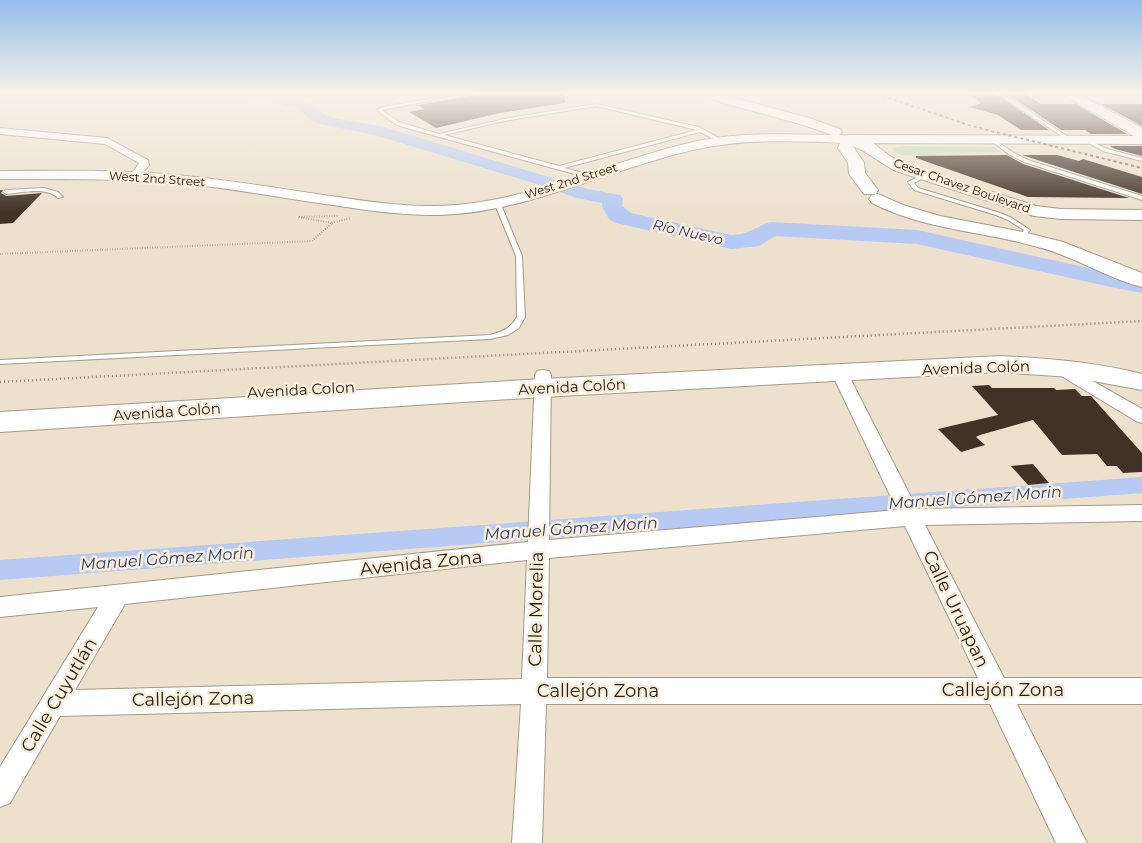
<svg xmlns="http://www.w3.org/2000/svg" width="1142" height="843" font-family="Montserrat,sans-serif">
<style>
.green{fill:#c1dbb9}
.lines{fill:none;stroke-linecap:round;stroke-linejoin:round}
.canal{fill:#b6caf3;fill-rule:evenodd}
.river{fill:#b6caf3;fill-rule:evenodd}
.building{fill:#413126}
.lane-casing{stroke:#a59987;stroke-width:2}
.street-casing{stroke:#a59987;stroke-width:2}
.secondary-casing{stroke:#a59987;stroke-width:2}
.primary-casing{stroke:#a59987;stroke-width:2}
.highway-casing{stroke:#a59987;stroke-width:2}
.path-far1{stroke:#887f72;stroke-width:2;stroke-dasharray:0.5 2;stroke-linecap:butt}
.path{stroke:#887f72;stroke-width:2.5;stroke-dasharray:1 3;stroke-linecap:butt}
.lane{fill:#fff;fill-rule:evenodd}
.street{fill:#fff;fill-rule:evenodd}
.secondary{fill:#fff;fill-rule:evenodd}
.primary{fill:#fff;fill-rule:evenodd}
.highway{fill:#fff;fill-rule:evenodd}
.rail{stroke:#7a7266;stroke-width:2;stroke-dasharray:3 3;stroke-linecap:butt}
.labels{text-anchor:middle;stroke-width:5;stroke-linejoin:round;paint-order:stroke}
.far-street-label{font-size:12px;fill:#242018;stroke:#faeeda}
.far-water-label{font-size:14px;font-style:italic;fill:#294073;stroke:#faeeda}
.street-label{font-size:15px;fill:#242018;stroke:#faeeda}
.water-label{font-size:16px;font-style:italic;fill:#294073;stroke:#faeeda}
.near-street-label{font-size:18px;fill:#242018;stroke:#faeeda}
</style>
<rect width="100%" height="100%" fill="#ede0cd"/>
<path class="green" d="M903 146 994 147 1001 152 935 153 937 155H903L892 152 895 151 892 148Z"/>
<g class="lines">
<path class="canal" d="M1142 477V493L0 580V560Z"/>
<path class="river" d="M249 94C268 94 290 93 307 102 316 106 321 113 330 117L384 127 588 189 620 195 623 199 622 206 631 213 731 235C751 234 754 227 771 222L917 230 1111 273 1142 277V293L1111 287 917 244 775 236 759 246 731 249 616 223 609 219 602 206V203L577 198 540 185 375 135 320 124 310 120 299 109 292 107 251 97Z"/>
</g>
<path class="building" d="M481 94H564L565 103 500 113 436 128 409 112 425 109 418 105Z
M968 94H996L1049 130H1021L998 115 970 107 981 103Z
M1007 94H1025L1041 104H1076L1127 134H1091L1085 130H1061Z
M1101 104H1142V126Z
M1110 146H1142V156L1115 149Z
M1007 155 1023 164 1129 198 1028 197 916 158V156Z
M1022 155H1057L1079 161 1083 159 1142 177V194Z
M0 190H3L1 193 6 196 42 193 13 223 0 224Z
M989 385 992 388H1054L1056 390 1075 389 1082 396H1091L1142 453V472L1123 473 1117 466H1107L1097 454 1062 455 1033 420 980 435 976 437 985 445 961 452 938 429 998 415 972 386Z
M1033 464 1049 483 1028 485 1011 466Z"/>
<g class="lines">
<g class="lane-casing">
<path id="lane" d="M998 94H1003L1073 140 1069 141Z
M1137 94H1142V97Z
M434 98 435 100 382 110 399 122 439 134 504 119 596 104 699 127 724 141 720 142 700 132 564 168 591 175V177L589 178 403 127 395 124 377 110 383 107ZM596 106 697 130 559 166 444 135 504 121Z
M992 138 1014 153 1028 160 1142 196V200L1024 162 1010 155 990 140V139Z
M1087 139 1107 149 1142 158V161L1103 151 1085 141V140Z
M922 175 927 176 914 183 918 188 1000 213 1012 218 1030 230 1024 238H1020L1019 237 1024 230 1008 220 996 215 914 190 908 182Z
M44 188 58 192 63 197 58 198C46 186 21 193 6 194L3 192 6 190Z
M497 200 500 202 522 256 525 317 519 328 508 335 490 339 0 364V360L490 335C503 331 510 329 517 317L516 256 494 202Z"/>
</g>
<g class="street-casing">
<path id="street" d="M0 128 107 138 148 160 149 165 139 178 135 179 130 176 139 163 105 144 0 134Z
M1059 362 1142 409V423L1136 421 1053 371 1051 367 1053 363Z
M840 369 846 370 848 374 917 509 1142 505V521L925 525 1004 678H1142V704H1017L1087 843H1056L990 704H546L542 843H512L521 704 60 716 10 803 0 807V767L98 607 0 617V597L528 542 535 375 537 371 543 370 549 371 551 375 549 540 897 510 832 374 834 370ZM905 526 978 678H547L549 558ZM527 560 522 679 75 690 125 604Z"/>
</g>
<g class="secondary-casing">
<path id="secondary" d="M703 94H720L809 118 840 129 842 132 839 135 852 136 854 139 848 143C796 141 744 138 693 150 613 168 538 207 456 214 417 217 378 212 340 206 288 199 237 189 186 184 124 178 62 179 0 179V171C62 171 125 169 186 176 237 181 287 190 338 197 377 203 416 208 456 205 537 198 614 160 693 142 739 132 786 134 833 135L800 124 720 102Z"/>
</g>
<g class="primary-casing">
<path id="primary" d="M1000 356C1048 358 1095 362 1142 374V390L1071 377 1000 372 542 397 0 432V412L542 379Z"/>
</g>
<g class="highway-casing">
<path id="highway" d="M1062 94H1078L1142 128V144L873 143 891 157 908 165 1036 206 1061 209 1142 210V220L1061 219 1034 216 896 171C881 164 869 152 853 146L864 163 865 173 878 190 876 194H864L849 174 848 163 838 148 843 136 848 135 1134 136Z
M878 194 903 205 940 216 1023 232 1063 242 1142 273V287C1106 278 1074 256 1038 247 982 231 925 230 872 203L869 199 872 195Z"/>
</g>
<path class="path-far1" d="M332 223 351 218
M0 254 312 241 332 223 298 217 338 216"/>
<path class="path" d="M0 382 1142 321"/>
<use href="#lane" class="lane"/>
<use href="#street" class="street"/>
<use href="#secondary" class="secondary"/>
<use href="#primary" class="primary"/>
<use href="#highway" class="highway"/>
<path class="rail" d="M877 94 975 127 1142 168"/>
</g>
<linearGradient id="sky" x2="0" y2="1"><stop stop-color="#94bdec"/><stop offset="0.44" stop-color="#f7f1e8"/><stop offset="1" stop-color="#f7f1e8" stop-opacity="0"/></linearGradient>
<rect width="1142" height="212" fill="url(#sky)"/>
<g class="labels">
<g class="far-street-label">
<text transform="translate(157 179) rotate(4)" y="4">West 2nd Street</text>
<text transform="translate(571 181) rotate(-17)" y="4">West 2nd Street</text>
<text transform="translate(962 186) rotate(19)" y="4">Cesar Chavez Boulevard</text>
</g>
<g class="far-water-label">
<text transform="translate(688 232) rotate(13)" y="5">Río Nuevo</text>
</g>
<g class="street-label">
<text transform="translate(976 368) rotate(-2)" y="5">Avenida Colón</text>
<text transform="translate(572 387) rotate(-3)" y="5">Avenida Colón</text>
<text transform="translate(301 390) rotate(-3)" y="5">Avenida Colon</text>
<text transform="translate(167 412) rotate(-4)" y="5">Avenida Colón</text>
</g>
<g class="water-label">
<text transform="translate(975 497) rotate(-4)" y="6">Manuel Gómez Morin</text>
<text transform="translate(571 528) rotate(-4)" y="6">Manuel Gómez Morin</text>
<text transform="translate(167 558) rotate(-4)" y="6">Manuel Gómez Morin</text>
</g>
<g class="near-street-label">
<text transform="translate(421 563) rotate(-6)" y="6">Avenida Zona</text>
<text transform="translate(536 609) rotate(-89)" y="6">Calle Morelia</text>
<text transform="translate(956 609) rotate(64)" y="6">Calle Uruapan</text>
<text x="1003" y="696">Callejón Zona</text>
<text x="598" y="697">Callejón Zona</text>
<text transform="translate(59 695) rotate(-59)" y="6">Calle Cuyutlán</text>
<text transform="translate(193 699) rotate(-1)" y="6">Callejón Zona</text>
</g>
</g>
</svg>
